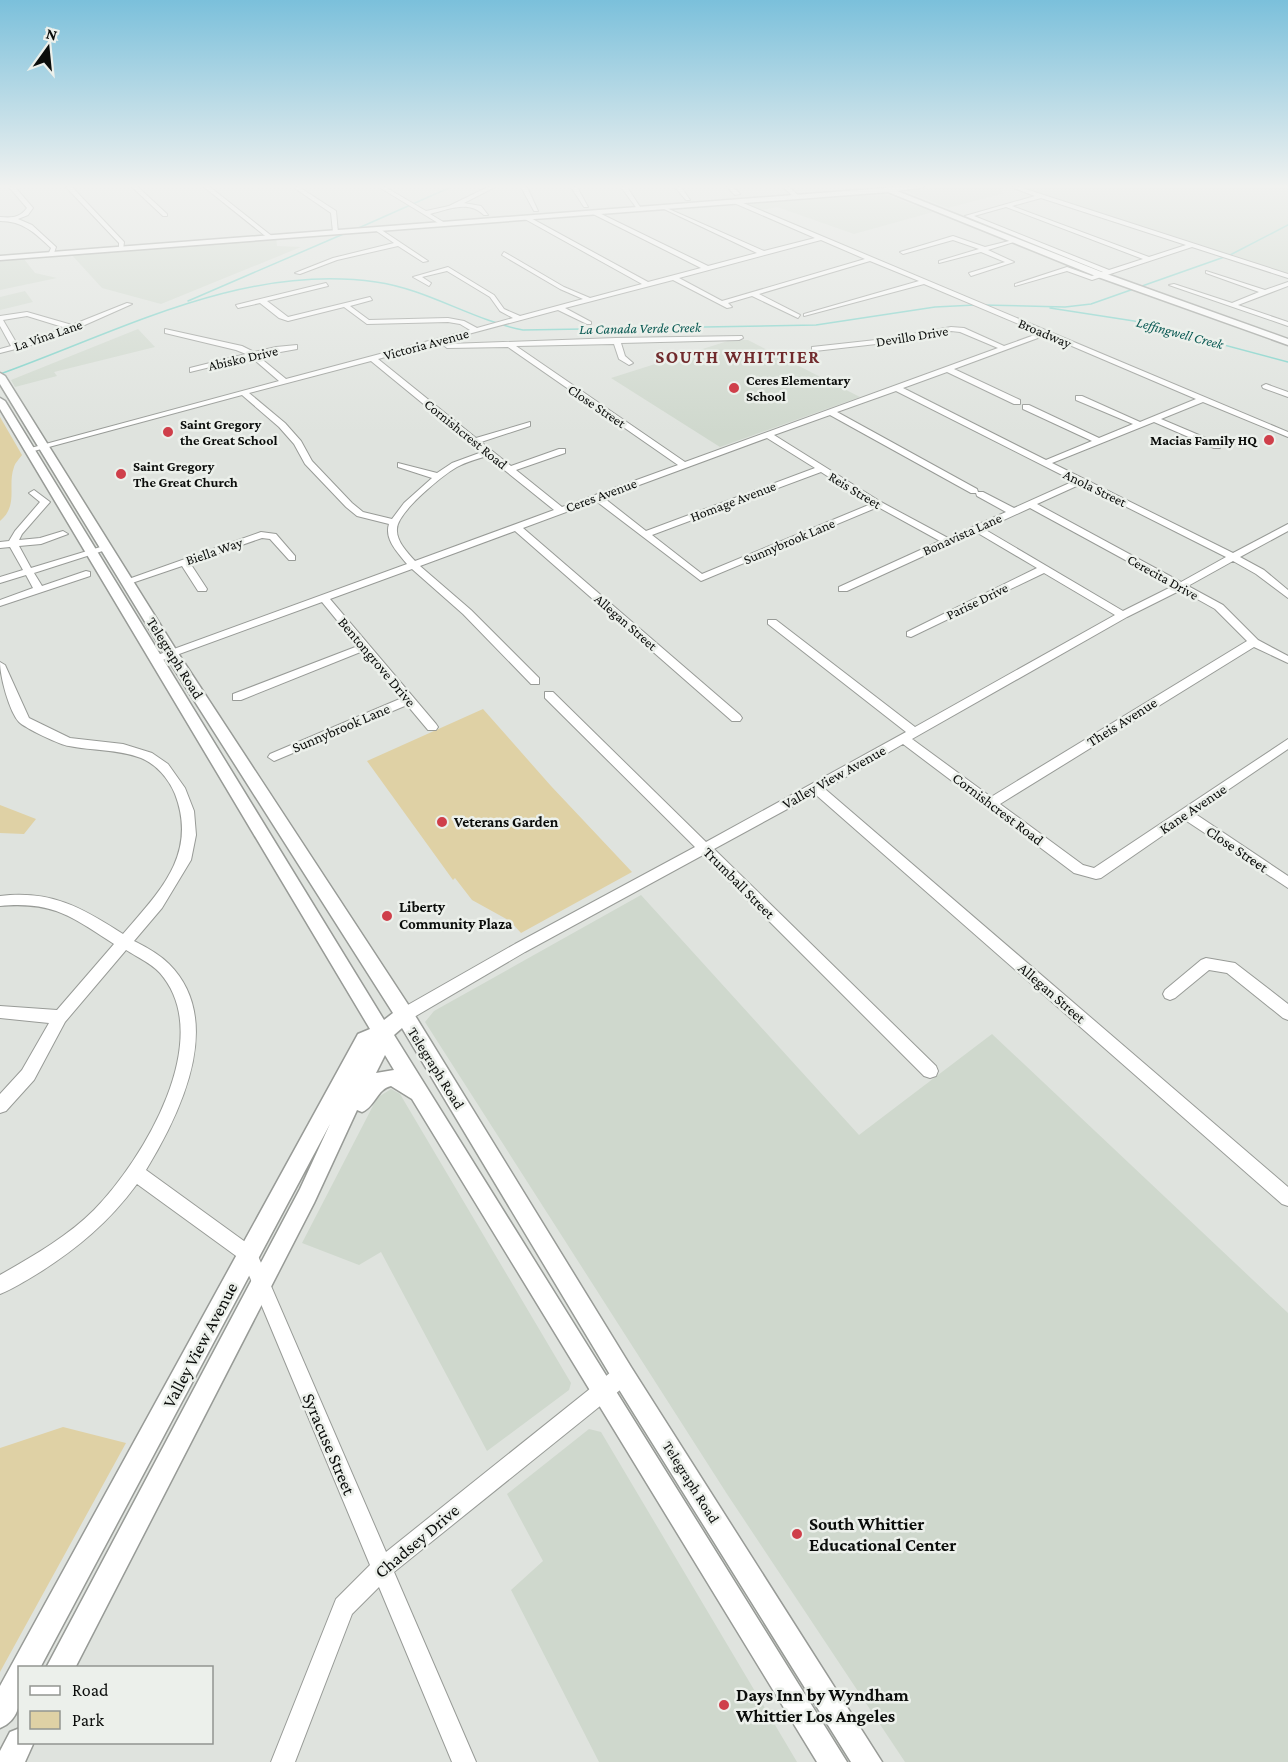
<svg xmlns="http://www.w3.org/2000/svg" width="1288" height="1762" font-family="'Crimson Pro',serif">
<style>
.built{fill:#cfd8cd}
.green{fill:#dfd1a5}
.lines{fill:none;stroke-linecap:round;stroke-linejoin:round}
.stream{stroke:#77d1c7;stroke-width:1.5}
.minor-casing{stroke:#989b97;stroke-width:2}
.major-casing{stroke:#989b97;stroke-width:3}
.minor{fill:#fff;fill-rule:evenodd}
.major{fill:#fff;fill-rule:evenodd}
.poi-dot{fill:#cf3f4a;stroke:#ecf0eb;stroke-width:2}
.labels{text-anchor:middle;stroke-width:5;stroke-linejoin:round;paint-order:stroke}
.far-water-label{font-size:14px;font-style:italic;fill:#095953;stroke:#ecf0eb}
.far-street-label{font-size:14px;fill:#0b0d0b;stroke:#ecf0eb}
.far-poi-label{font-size:14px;font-weight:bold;fill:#0b0d0b;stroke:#ecf0eb;text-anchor:start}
.street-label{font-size:15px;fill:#0b0d0b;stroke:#ecf0eb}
.poi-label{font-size:15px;font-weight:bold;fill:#0b0d0b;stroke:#ecf0eb;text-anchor:start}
.far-district-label{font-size:18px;font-weight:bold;letter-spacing:1.5px;fill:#712b2d;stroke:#ecf0eb}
.near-street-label{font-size:18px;fill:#0b0d0b;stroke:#ecf0eb}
.near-poi-label{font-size:18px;font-weight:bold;fill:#0b0d0b;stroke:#ecf0eb;text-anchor:start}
</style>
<rect width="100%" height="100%" fill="#dfe3de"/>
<path class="built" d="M948 187H1009L998 190 1005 193 948 208 906 191Z
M1021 187H1288V274L1214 250Z
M879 192 933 212 854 234 777 207 762 210 747 204Z
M276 237 277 246 301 247 161 304 102 288 70 253Z
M24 259 35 273 57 278 0 290V261Z
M25 291 33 302 0 310V297Z
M138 329 155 347 54 372 57 376 15 387 11 380Z
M731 340H748L860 397 720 447 611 378Z
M641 895 859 1135 992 1034 1288 1313V1762H905L727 1494 425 1022 434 1011Z
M391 1089 400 1094 571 1383 569 1390 487 1451 381 1252 359 1265 302 1243 377 1098Z
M589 1429 601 1432 797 1762H599L511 1590 543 1561 507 1494Z"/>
<path class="green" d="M0 417 22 455C20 458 15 463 14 467 7 486 19 505 0 521Z
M483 709 551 786 632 872 521 933 510 921 472 900 455 878 453 880 367 761Z
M0 805 36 819 24 834 0 833Z
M63 1427 126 1443 0 1672V1448Z"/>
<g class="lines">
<path class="stream" d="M354 230 451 187
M188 301 348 232
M982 305 1065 307 1091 304 1230 255 1288 225
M1050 308 1134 321 1288 362
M0 374C120 331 244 263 376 282 427 289 472 320 523 330L816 325 935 307 975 305"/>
<g class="minor-casing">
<path id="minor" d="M9 187H15L33 208 28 215 18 219 32 225 56 247 53 256 48 255 51 248C35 233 23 221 0 221V217C11 218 20 218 27 208Z
M66 187H72L124 242 123 250H119V243Z
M132 187H138L167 214V216H163Z
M204 187H210L273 237V239H269Z
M293 187H299L336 211 338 233 333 232 331 213Z
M379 187H385L426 211 449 206 488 187H495L464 203 481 206 488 215H484C469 200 449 209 430 214L445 223 443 226Z
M521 187H527L538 211H534Z
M571 187H577L588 207H584Z
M621 187H627L642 210H638Z
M675 187H681L690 200H686Z
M727 187H733L740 194 735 195Z
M783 187H789L799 196 794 197Z
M1011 187H1019L1288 274V278L1192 247 1092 280 1067 271 1015 286V284L1067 267 1092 276 1103 272 965 216 1035 196ZM1041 198 1186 245 1149 257 1012 206ZM1006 207 1143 259 1109 270 974 216Z
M736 200 1288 432V437L1203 402 1161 419 1220 444V448H1214L1154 422 1052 463 1233 553 1288 524V531L1240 557 1264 570 1288 590V598L1256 574 1233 561 1188 586 1223 605 1258 640 1288 656V663L1254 647 1000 804 1083 865 1094 868 1288 739V749L1194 813 1288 876V888L1185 820 1101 878 1096 879 1074 873 903 744 825 789 1288 1187V1206L1282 1204 815 794 714 849 936 1066 938 1071 936 1076 930 1078 924 1076 703 855 525 952 409 1020 404 1022 399 1020 396 1015 399 1010 515 944 695 847 545 698V692H553L706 842 906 732 768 624V620H776L915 727 1115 615 1044 573 911 637 907 636V632L1037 568 976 532 847 591H839V587L940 541 878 507 701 581 596 501 523 528 740 715 742 718 740 721H732L515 531 420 566 471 610 539 678V684H531L463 614 412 569 330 599 436 724 438 727 436 730H428L407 705 274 761 268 757 270 754 402 698 363 651 241 700H233V694L358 646 322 602 160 661 156 662 151 659 152 657 407 564C398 553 384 539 389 524L357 516 346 507 305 464 294 444 279 427 242 395 34 451 27 449 279 381 251 357 190 372V368L246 354 236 350 165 333V329L242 346 254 352 276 347 297 345V349L258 356 286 379 470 330 460 324 448 322 367 324 344 307 288 321 279 318 260 303 238 308 236 305 326 283 328 286 267 301 288 317 370 297 372 300 350 306 369 320 448 318 464 321 477 328 513 318 500 311 490 297 447 271 422 277 431 283 429 286 413 277 448 267 494 295 504 309 520 316 583 299 560 289 502 255 504 252 564 287 590 298 642 284 523 218V216H527L648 282 701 268 591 213V211H595L708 266 757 253 662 208V206L764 251 815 238 734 203ZM821 240 865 259 722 301 679 278ZM870 261 919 281 804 314V316L924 284 1040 333 1004 346 964 328 951 327 885 339 812 347V351H815L885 343 951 331 960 332 998 348 685 462 516 346 614 344 619 359 629 365 633 363 625 356 621 343 739 340 743 338 742 336 616 338 449 344 446 340 558 310 587 324H591V322L565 308 673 280 727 308 732 307 728 303 752 296 798 318 800 315 759 294ZM1046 335 1196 399 1140 422 1082 396H1076V400L1133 424 1099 438 1029 405H1023V409L1092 441 1046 460 903 388 947 372 1014 404H1020V400L954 369ZM440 342 447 348 508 347 678 465 562 507 516 470 565 453V449H559L511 466 481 442 530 426V422L476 438 378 359ZM371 361 482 452 452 463 437 473 398 463V467L432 478 404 503 392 519 363 512 352 503 312 461 301 441 285 423 249 393ZM896 391 1074 481 1014 508 983 492H978L977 489 837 412ZM830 415 971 493H976L977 496 1006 512 948 538 881 502 774 435ZM767 438 815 468 646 531 604 498ZM487 456 554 510 415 561C407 552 396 541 397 529 397 512 443 475 457 467 466 462 477 459 487 456ZM821 472 871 504 702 574 652 535ZM1081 484 1226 557 1181 582 1037 504ZM1030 508 1173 586 1123 611 984 529ZM1181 590 1215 609 1247 641 991 797 912 739 1127 617Z
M377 227 428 261 423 262 398 246 337 260 300 274 295 273 333 258 394 243 375 230Z
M953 236 985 247 1017 239V241L988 250 1014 262 971 276 969 273 1005 262 981 252 939 263V261L979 249 953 240 903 254 900 252Z
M1206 271 1265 290 1288 282V286L1238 305 1288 322V326L1169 285 1174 284 1232 303 1259 292 1206 273Z
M127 303 132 304 51 340 0 353V349L11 346 0 326V316L27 312 72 325ZM27 316 66 328 17 344 3 320Z
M1266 384 1288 392V397L1263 388 1262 386Z
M34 490 50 502 22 534 19 540 40 538 63 531 68 534 41 544 19 546 31 568 107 545 112 548 34 573 42 586 86 571 90 572V576L0 606V600L33 588 26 575 0 583V577L23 570 10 547 0 548V542L9 541 15 531 40 502 29 493Z
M261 532 276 534 295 556V560H289L270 539 262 538 190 563 207 589 206 591H198L182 566 132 583H124L123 581Z
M0 662 5 665 29 718 70 738 123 744 152 753 168 764 185 788 194 811 196 835 191 860 162 908 134 941C146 947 159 954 169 964 226 1021 180 1114 146 1170L255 1249 386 1552 616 1368 623 1365 630 1368 633 1375 630 1382 394 1572 476 1762H452L379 1587 352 1614 295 1762H271L336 1599 370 1565 243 1261 137 1184C109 1222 77 1249 37 1274 25 1281 13 1289 0 1294V1275C33 1256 67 1237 94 1210 143 1160 217 1038 160 973 151 963 137 957 126 950L65 1022 34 1080 6 1111 0 1113V1094L22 1070 49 1023 0 1018V1006L57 1010 114 944C72 917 53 901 0 906V896C51 890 81 907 123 934 160 891 198 854 175 794 169 779 156 764 141 758 117 749 93 751 69 746 60 745 25 728 19 722 9 711 0 676 0 662Z
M1206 958 1235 963 1288 1004V1020L1283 1018 1227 973 1209 970 1175 998 1170 1000 1165 998 1163 994 1165 990 1201 960Z"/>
</g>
<g class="major-casing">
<path id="major" d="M898 187H924L897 191 1104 273 1288 339V345L1098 277 888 192 0 260V256Z
M0 373 5 376 178 653 411 1009 631 1367 882 1762H851L615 1383 402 1028 394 1035 847 1762H817L412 1099 391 1086C377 1089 375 1107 362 1112L357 1110 314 1203 75 1668H46L300 1189 330 1124 40 1668H20C20 1690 25 1718 0 1728V1686L358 1034 370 1029 0 409V398L5 401 384 1020 393 1013 164 653 0 384ZM385 1055 394 1070 376 1073Z
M20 1728V1742H34L25 1762H0V1751L10 1732Z"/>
</g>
<use href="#minor" class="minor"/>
<use href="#major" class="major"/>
</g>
<linearGradient id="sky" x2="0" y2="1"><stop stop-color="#7bc0db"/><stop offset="0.43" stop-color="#f1f2f0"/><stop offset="1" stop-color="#f1f2f0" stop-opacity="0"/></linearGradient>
<rect width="1288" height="433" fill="url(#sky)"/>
<g class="poi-dot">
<circle cx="734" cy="388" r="6"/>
<circle cx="168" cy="432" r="6"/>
<circle cx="1269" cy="440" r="6"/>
<circle cx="121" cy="474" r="6"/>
<circle cx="442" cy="822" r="6"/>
<circle cx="387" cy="916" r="6"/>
<circle cx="797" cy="1534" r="6"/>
<circle cx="724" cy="1705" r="6"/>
</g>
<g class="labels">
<g class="far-water-label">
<text transform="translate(640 328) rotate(-1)" y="5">La Canada Verde Creek</text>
<text transform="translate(1180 333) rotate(15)" y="5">Leffingwell Creek</text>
</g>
<g class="far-street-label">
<text transform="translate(1045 333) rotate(23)" y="5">Broadway</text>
<text transform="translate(48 335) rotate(-19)" y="5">La Vina Lane</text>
<text transform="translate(912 336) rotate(-9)" y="5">Devillo Drive</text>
<text transform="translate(426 344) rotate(-15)" y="5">Victoria Avenue</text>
<text transform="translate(243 358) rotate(-13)" y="5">Abisko Drive</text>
<text transform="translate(597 406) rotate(34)" y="5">Close Street</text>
<text transform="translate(466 434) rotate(39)" y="5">Cornishcrest Road</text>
<text transform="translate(1095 488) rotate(26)" y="5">Anola Street</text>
<text transform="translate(855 490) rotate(31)" y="5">Reis Street</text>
<text transform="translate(601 495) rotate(-20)" y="5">Ceres Avenue</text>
<text transform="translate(733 501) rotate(-21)" y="5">Homage Avenue</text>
<text transform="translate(962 534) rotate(-24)" y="5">Bonavista Lane</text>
<text transform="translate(789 541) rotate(-23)" y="5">Sunnybrook Lane</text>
<text transform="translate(214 551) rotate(-19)" y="5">Biella Way</text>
<text transform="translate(1163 577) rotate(29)" y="5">Cerecita Drive</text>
<text transform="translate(977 601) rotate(-26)" y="5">Parise Drive</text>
<text transform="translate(626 622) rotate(41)" y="5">Allegan Street</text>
</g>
<g class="far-poi-label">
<text x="746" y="385">Ceres Elementary<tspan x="746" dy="16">School</tspan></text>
<text x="180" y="429">Saint Gregory<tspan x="180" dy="16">the Great School</tspan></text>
<text x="1257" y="445" text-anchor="end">Macias Family HQ</text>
<text x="133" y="471">Saint Gregory<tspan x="133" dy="16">The Great Church</tspan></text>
</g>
<g class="street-label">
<text transform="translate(175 658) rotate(58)" y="5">Telegraph Road</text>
<text transform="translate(377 662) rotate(50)" y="5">Bentongrove Drive</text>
<text transform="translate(1122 722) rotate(-32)" y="5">Theis Avenue</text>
<text transform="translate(341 728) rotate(-23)" y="5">Sunnybrook Lane</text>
<text transform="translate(834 777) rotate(-29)" y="5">Valley View Avenue</text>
<text transform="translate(998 809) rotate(37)" y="5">Cornishcrest Road</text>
<text transform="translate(1193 809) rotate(-34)" y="5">Kane Avenue</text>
<text transform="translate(1237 849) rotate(34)" y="5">Close Street</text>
<text transform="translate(739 883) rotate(45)" y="5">Trumball Street</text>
<text transform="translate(1052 993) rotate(41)" y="5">Allegan Street</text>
<text transform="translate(436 1068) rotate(58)" y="5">Telegraph Road</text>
<text transform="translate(691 1482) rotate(58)" y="5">Telegraph Road</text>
</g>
<g class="poi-label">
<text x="454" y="827">Veterans Garden</text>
<text x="399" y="912">Liberty<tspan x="399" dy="17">Community Plaza</tspan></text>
</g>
<g class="far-district-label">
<text x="738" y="363">SOUTH WHITTIER</text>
</g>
<g class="near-street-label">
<text transform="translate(200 1345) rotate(-62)" y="6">Valley View Avenue</text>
<text transform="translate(329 1444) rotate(67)" y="6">Syracuse Street</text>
<text transform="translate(417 1541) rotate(-40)" y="6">Chadsey Drive</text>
</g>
<g class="near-poi-label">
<text x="809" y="1530">South Whittier<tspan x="809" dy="21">Educational Center</tspan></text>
<text x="736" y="1701">Days Inn by Wyndham<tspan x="736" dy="21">Whittier Los Angeles</tspan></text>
</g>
</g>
<rect x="18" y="1666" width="195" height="78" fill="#ecf0eb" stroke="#929591" stroke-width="1.5"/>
<rect x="30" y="1686" width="30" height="9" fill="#ffffff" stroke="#929591" stroke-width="1.5"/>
<text x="72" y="1696" font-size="18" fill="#0b0d0b">Road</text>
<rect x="30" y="1711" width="30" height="18" fill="#dfd1a5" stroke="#929591" stroke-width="1.5"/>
<text x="72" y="1726" font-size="18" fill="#0b0d0b">Park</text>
<g transform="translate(48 48) rotate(15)" stroke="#ecf0eb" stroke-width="4.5" paint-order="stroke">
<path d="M0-4.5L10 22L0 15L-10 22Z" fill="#0b0d0b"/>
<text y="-9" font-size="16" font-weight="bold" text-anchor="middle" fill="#0b0d0b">N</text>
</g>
</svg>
